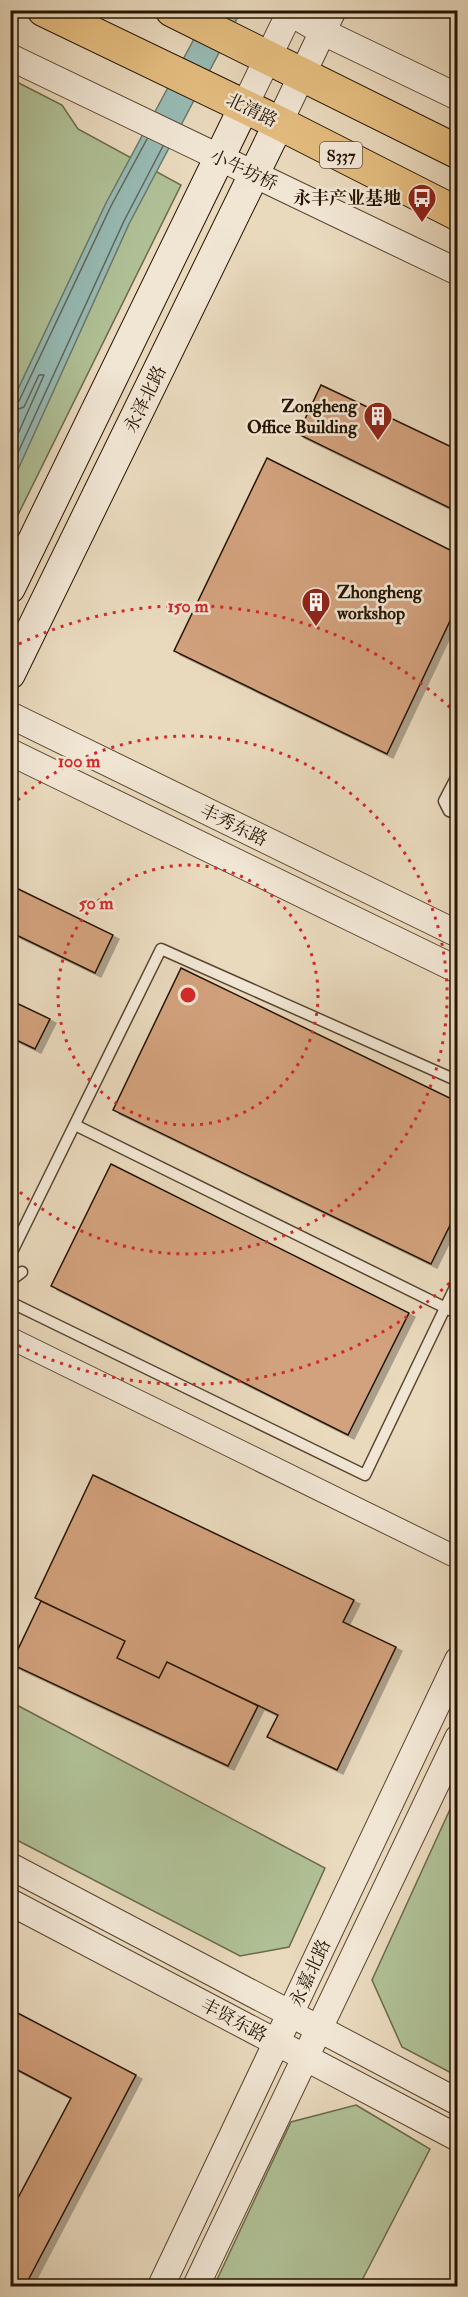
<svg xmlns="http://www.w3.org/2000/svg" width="468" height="2297" font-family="'IM FELL Double Pica','Noto Serif SC',serif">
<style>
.green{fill:#b0c096;stroke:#6c6a4b;stroke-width:1.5}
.water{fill:#97bab4;stroke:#6a786c;stroke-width:1.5}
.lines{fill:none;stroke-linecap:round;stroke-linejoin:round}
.shore{stroke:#5f675a;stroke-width:1.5}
.building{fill:#d2a17d;stroke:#271400;stroke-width:1.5;filter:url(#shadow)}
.service-casing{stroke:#58452f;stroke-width:13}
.minor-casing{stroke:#58452f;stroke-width:23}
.tertiary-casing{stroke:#58452f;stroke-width:28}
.secondary-casing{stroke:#271400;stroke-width:32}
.primary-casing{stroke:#271400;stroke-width:35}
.service{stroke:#f1e6d4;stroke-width:10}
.minor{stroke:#f1e6d4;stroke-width:21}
.tertiary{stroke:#f1e6d4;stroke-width:26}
.secondary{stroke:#f1e6d4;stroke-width:30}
.primary{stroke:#e4bc7e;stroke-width:33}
.ring{fill:none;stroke:#d62828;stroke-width:3;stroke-dasharray:3 6}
.labels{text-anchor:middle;stroke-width:5;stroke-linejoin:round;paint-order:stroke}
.shield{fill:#f1e6d4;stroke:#645340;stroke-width:1.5}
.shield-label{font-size:16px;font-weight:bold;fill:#271400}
.street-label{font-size:18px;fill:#271400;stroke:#f1e6d4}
.poi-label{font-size:18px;font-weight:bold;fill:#271400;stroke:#f1e6d4;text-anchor:end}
.centre{fill:#d62828;stroke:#f1e6d4;stroke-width:3}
.ring-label{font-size:18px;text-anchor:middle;font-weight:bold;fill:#d62828;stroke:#f1e6d4;stroke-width:5;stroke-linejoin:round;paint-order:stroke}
</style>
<defs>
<filter id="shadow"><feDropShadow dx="6" dy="4" stdDeviation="0" flood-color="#0004"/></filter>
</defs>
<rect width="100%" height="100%" fill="#e9d9bd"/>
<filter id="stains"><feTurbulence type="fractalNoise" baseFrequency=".00333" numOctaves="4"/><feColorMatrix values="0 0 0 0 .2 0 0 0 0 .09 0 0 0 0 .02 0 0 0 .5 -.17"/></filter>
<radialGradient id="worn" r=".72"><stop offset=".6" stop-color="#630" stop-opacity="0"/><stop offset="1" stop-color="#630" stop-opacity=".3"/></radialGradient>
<path class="green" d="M11 79 62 105 78 129 181 185 11 529 10 216 18 201 11 181Z
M11 1702 325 1868 289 1947 240 1956 11 1837Z
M457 1794V2076L402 2047 372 1980Z
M356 2105 430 2149 359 2286H214L291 2122Z"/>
<path class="water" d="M209 11H241L129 224 11 485V404L106 203Z"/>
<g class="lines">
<path class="shore" d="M10 404 19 401 111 206 147 139
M10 412 24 407 39 375H44L10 452
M10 470 124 221 163 146"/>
</g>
<path class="building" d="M321 385 458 450V512L298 434Z
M267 458 458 554V604L387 754 174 651Z
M10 885 113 935 95 973 10 932Z
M181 968 458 1102V1209L431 1264 113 1110Z
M10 1000 50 1019 35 1049 10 1037Z
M111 1164 409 1313 348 1435 51 1286Z
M93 1475 354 1600 343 1622 396 1647 337 1770 267 1737 278 1715 167 1662 159 1678 117 1658 125 1641 35 1598Z
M41 1601 125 1641 117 1658 159 1678 167 1662 258 1706 228 1766 11 1664Z
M10 2009 136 2075 25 2286H10V2213L71 2098 10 2066Z"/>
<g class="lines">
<g class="service-casing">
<path id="service" d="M458 774 444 801 449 811 458 814
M75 1125 458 1314
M10 1256 161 949 458 1081
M10 1281 22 1272
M10 1302 365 1475 458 1281"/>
</g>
<g class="minor-casing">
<path id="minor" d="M10 1338 458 1558"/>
</g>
<g class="tertiary-casing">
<path id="tertiary" d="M286 10 323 32 458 97
M10 57 458 272
M244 107 291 10
M279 123 333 10
M10 715 458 934
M10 752 458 970
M10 1866 458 2102
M10 1902 458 2138
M161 2286 458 1660
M196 2286 458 1738"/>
</g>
<g class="secondary-casing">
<path id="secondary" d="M10 588 244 107
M10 674 279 123"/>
</g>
<g class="primary-casing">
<path id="primary" d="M44 10 279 123 458 214
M172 10 458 152"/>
</g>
<use href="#service" class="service"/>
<use href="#minor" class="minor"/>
<use href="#tertiary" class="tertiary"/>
<use href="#secondary" class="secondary"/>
<use href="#primary" class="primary"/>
</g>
<g class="ring">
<circle cx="188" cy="995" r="130"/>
<path d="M11 806A259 259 0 1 1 11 1184"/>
<path d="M456 1277A389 389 0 0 1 11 1342M11 648A389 389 0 0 1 456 713"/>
</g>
<defs>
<g id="bus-pin" transform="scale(1.5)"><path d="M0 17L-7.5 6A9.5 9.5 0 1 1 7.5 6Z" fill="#8f2418" stroke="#f1e6d4"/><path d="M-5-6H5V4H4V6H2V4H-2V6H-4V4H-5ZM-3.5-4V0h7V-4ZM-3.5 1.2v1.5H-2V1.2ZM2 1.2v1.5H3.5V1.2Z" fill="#fff"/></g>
<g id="building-pin" transform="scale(1.5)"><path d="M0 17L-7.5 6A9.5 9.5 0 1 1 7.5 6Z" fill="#8f2418" stroke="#f1e6d4"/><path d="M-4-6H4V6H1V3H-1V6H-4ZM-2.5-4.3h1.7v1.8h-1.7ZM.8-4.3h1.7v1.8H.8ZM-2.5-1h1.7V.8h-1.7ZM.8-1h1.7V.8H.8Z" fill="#fff"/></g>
</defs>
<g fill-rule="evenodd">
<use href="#bus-pin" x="422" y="198"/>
<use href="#building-pin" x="378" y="416"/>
<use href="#building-pin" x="316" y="602"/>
</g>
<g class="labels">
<rect class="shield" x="320" y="142" width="42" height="26" rx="4.5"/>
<g class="shield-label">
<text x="341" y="161">S337</text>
</g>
<g class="street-label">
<text transform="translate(252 110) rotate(26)" y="6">北清路</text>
<text transform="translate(244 170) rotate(25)" y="6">小牛坊桥</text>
<text transform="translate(145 399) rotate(-64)" y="6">永泽北路</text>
<text transform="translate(234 825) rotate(26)" y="6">丰秀东路</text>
<text transform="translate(310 1973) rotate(-65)" y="6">永嘉北路</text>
<text transform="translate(234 2020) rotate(28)" y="6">丰贤东路</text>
</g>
<g class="poi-label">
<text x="401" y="204">永丰产业基地</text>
<text x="357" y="412">Zongheng<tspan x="357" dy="21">Office Building</tspan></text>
<text x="337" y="598" text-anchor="start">Zhongheng<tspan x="337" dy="21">workshop</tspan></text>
</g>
</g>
<circle cx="188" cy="995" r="9" class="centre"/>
<g class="ring-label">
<text x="188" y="612">150 m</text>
<text x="79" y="767">100 m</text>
<text x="96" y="909">50 m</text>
</g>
<rect width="468" height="2297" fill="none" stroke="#e9d9bd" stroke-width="36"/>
<rect x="12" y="12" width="444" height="2273" fill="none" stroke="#271400" stroke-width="3"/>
<rect x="18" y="18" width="432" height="2261" fill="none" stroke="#271400" stroke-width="1.5"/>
<rect width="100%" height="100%" filter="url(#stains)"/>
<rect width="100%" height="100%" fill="url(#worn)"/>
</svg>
